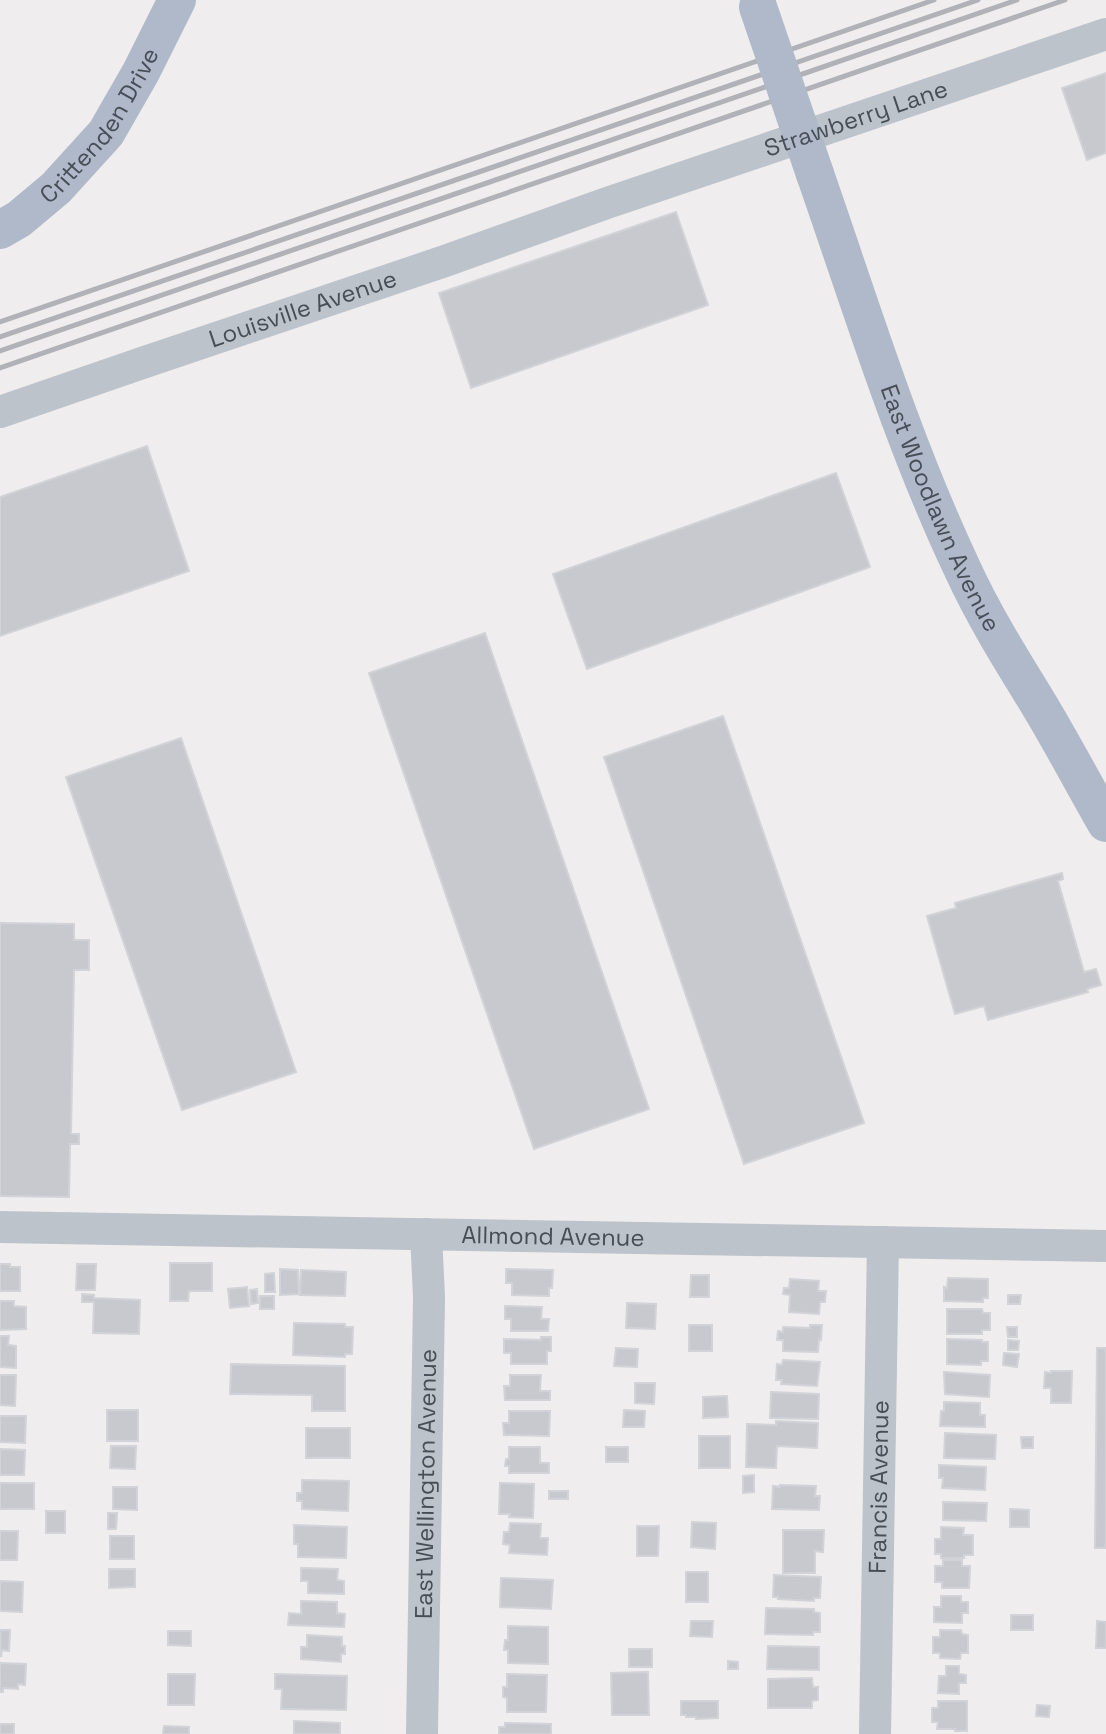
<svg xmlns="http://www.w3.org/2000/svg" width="1106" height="1734" font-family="'Space Grotesk',sans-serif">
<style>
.building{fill:#c7c9cf;stroke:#d1d3d8;stroke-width:2}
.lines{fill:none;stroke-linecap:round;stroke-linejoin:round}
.minor{stroke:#bdc3cb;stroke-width:32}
.major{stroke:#afb9c9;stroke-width:38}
.rail{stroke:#b0b2b7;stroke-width:5}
.major-bridge{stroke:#afb9c9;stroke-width:38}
.labels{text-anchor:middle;stroke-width:6;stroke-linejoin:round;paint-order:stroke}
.street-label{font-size:24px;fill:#474e58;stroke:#fff}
</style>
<rect width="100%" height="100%" fill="#efeded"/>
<path class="building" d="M1106 73V153L1087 160 1062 88Z
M676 212 708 305 471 388 439 293Z
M147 446 189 571 0 636V497Z
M836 473 870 567 587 669 553 574Z
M485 633 649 1109 534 1149 369 673Z
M723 716 864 1123 744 1164 604 757Z
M181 738 296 1072 182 1110 66 777Z
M1062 873 1063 879 1058 881 1084 972 1096 969 1101 985 1087 989 1088 992 988 1020 984 1006 955 1014 927 916 956 908 955 903Z
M0 923 74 924V940H89V970H74L71 1134H79V1144H70L69 1197 0 1196Z
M170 1263H212V1291H189L188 1301H170Z
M0 1264H10V1267H20V1291H0Z
M77 1264H96L95 1290H76Z
M280 1269 298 1270 299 1294 280 1295Z
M506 1269 553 1270 552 1288H549V1296L512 1295V1283H506Z
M301 1270 346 1272 345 1296 300 1295Z
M274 1273 275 1292H265V1274Z
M691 1275H709V1297H690Z
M948 1278 988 1279V1298H983V1302L944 1301V1287L947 1288Z
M790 1279 819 1281 818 1291H826L825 1302H820L819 1314 789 1312 790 1295 783 1294 784 1288H789Z
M247 1287 249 1306 230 1308 228 1289Z
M257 1289 258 1303 251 1304 250 1290Z
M82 1294 94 1295V1298L140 1300 139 1334 93 1333 94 1302H82Z
M1008 1295H1021L1020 1304H1008Z
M260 1296H274V1309H260Z
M0 1301H14V1306L26 1307V1329L0 1330Z
M627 1303 656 1304 655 1329 626 1328Z
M505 1306 542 1307 541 1319H549L548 1331H511V1319H505Z
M947 1309H982L983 1313H990V1330H982V1334H947Z
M294 1323 345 1324V1327H353L352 1354H345V1357L293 1355Z
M689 1325H712V1351H689Z
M810 1325H822L821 1340 819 1339 818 1352 783 1351V1340H777L778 1331 783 1332V1327L810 1328Z
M1007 1327H1017V1337H1008Z
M0 1336H9L8 1345 16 1346V1368L0 1367Z
M541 1337H551V1351H547V1364H511V1353H504V1339L541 1340Z
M947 1339 982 1340V1342H988V1361H981V1365L947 1364Z
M1008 1340 1019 1341 1018 1350H1008Z
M616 1348 638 1349 637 1367 614 1366Z
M1097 1348H1106V1548H1095Z
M1004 1353 1019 1354 1017 1367 1003 1365Z
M783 1360 820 1362 817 1386 781 1384 782 1380H776L777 1364 782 1365Z
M231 1364 345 1366V1411H312V1395L230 1394Z
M1051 1371H1072L1071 1403H1051V1388H1044L1045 1372 1051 1373Z
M944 1372 990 1375 989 1397 945 1394Z
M0 1375H16L15 1406 0 1405Z
M510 1375H541L540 1391H550V1400H505L504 1386H510Z
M635 1383H655L654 1404 635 1403Z
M771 1392 819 1394 818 1419 770 1418Z
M727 1396 728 1417 703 1418V1397Z
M944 1402 980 1403V1415H985V1427L940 1426 941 1411H944Z
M107 1410H138V1441H107Z
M624 1410 645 1411 644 1427H623Z
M509 1411H550L549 1436 504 1435 503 1423H509Z
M0 1416H26L25 1443 0 1442Z
M776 1421 818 1423 817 1448 777 1446 776 1468 746 1467 747 1424 776 1425Z
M306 1428H350V1458H306Z
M945 1433 996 1435 995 1459 944 1458Z
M699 1436H730V1468H699Z
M1021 1437H1033V1448H1022Z
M111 1446H136L135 1469 110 1468Z
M509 1447H540V1463H549V1473H509V1466H505L506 1459H509Z
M606 1447H628V1462H606Z
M0 1449 25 1450 24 1475H0Z
M939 1465 986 1467 985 1490 942 1488 943 1478H939Z
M754 1475V1492L743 1493V1476Z
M302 1480 349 1481 348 1511 302 1509V1501H297V1493H302Z
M0 1483H34V1509H0Z
M500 1483 534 1484 533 1518 509 1517 510 1514H499Z
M780 1485 816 1486 815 1496H820L819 1510 772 1509 773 1486 780 1487Z
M113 1487H137V1510L113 1509Z
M549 1491H568V1499H549Z
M943 1502 987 1503 986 1521 943 1520Z
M1010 1509 1029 1510V1527H1010Z
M46 1511H65V1533H46Z
M108 1513H117L116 1529H108Z
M692 1522 716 1523 715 1549 691 1547Z
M510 1523 541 1524 540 1538H548L547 1555 509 1553 510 1545 503 1544 504 1532H509Z
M294 1525 347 1527 346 1558 298 1557V1544H294Z
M637 1526H659L658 1556H637Z
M941 1527 964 1528 963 1535H973V1555H964V1558H941V1554H935V1539H941Z
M783 1530H824L823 1552 815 1551V1573H783Z
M0 1531H18L17 1560H0Z
M110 1536H134V1559H110Z
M943 1560H962V1566H970L969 1588H942V1582H935V1566H943Z
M301 1568 338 1569 337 1580 344 1581V1594L308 1593V1581H301Z
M109 1569H135V1587L109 1588Z
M686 1572H708V1602H686Z
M774 1575 821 1577 820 1598H814V1601L778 1599V1597H773Z
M501 1578 553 1580 551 1609 500 1607Z
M0 1581 23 1582 22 1612 0 1611Z
M941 1596H961V1602H968V1613H962V1623L934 1622V1607H941Z
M301 1601 337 1602V1613L345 1614 344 1627 288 1625 289 1613 301 1614Z
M766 1608 814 1609V1612L820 1613V1632H813V1635L765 1634Z
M1011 1615H1033V1630H1011Z
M691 1621H713L712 1637 690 1636Z
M1097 1621 1106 1622V1648H1096Z
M508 1626 548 1627V1664L508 1663V1650H504L505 1640H508Z
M0 1630H10L9 1651 2 1650 1 1657Z
M940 1630H961L962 1634 968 1635V1653H961L960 1659 940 1658V1653H933V1637H940Z
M168 1631H191V1646L168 1645Z
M307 1635 342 1637V1646H345V1654H341V1662L301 1659V1647H307Z
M768 1646 819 1647V1670L767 1669Z
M629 1649H652V1667H629Z
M728 1661 738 1662V1669H728Z
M0 1663 26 1664 25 1685 18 1684V1689L3 1688V1692H0Z
M946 1666H959V1674L966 1675V1683H959V1694L938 1693 939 1676H946Z
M648 1672 649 1715H612L611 1673Z
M168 1674H195L194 1705H168Z
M275 1674 347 1676 346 1710 281 1709 282 1689H275Z
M507 1674 547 1675 546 1712H507V1698L503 1697V1687H507Z
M812 1678 813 1687H818V1700L812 1701V1708H768V1679Z
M681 1701H718V1718L696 1719V1717H686V1715H681Z
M938 1701H967V1731H955V1729H937L938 1722H932V1708H938Z
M1037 1705 1050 1706 1049 1717 1036 1716Z
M294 1721 340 1723V1734H294Z
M505 1723 551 1724V1734H499V1727H505Z
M0 1724H14V1734H0Z
M164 1726 189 1727V1734H163Z"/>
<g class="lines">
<g class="minor">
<path id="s1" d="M0 412 145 362 445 261 607 203 1106 34"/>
<path id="s2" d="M0 1227 1106 1246"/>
<path id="s3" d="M422 1734 429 1297 426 1234"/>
<path id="s4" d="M875 1734 883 1242"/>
</g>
<g class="major">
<path id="s5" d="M815 174C861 306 902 441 962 568 983 614 1009 656 1035 698 1060 739 1082 781 1106 823"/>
<path id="s6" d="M0 230 19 219 56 188 106 133 141 72 177 0"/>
</g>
<path class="rail" d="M0 322 934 0
M0 337 978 0
M0 351 1017 0
M0 368 1065 0"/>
<path class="major-bridge" d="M758 7 815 174"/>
</g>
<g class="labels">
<g class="street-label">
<text dy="8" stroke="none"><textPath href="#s1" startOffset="905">Strawberry Lane</textPath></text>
<text dy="8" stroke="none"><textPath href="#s6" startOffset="147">Crittenden Drive</textPath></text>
<text dy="8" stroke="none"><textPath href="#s1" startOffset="320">Louisville Avenue</textPath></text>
<text dy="8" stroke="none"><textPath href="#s5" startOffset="357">East Woodlawn Avenue</textPath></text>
<text dy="8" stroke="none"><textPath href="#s2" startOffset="553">Allmond Avenue</textPath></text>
<text dy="8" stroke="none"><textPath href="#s3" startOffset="250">East Wellington Avenue</textPath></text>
<text dy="8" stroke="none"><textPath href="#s4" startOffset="247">Francis Avenue</textPath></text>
</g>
</g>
</svg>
